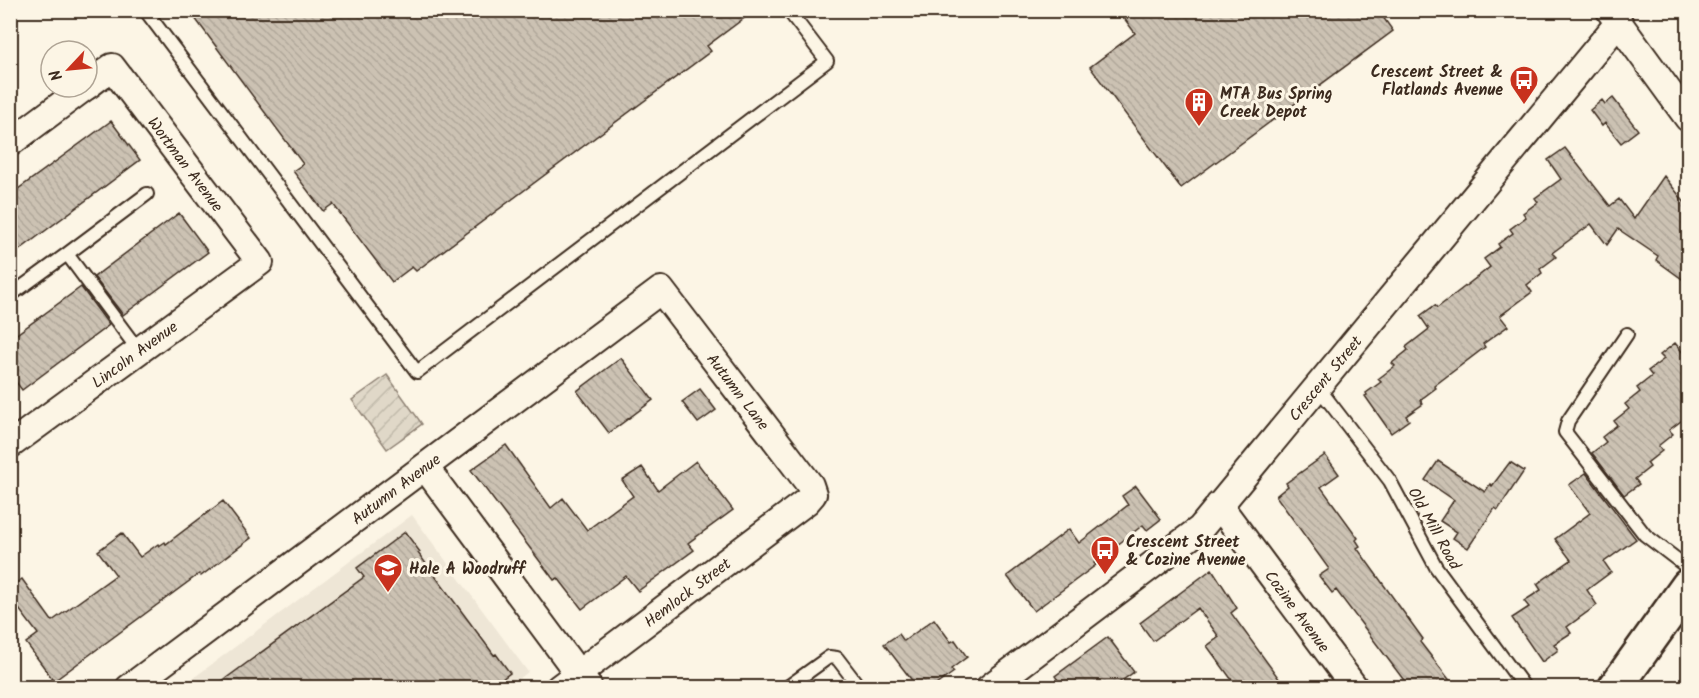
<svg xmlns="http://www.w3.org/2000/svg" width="1699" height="698" font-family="Kalam,sans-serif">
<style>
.built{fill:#eee6d6}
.garden{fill:url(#garden-furrows);stroke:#8e8173;stroke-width:1.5}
.building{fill:url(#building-back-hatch);stroke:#3b2a1e;stroke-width:1.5}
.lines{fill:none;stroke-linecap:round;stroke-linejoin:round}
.lane-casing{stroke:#3b2a1e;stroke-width:16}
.street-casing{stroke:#3b2a1e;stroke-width:30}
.secondary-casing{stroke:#3b2a1e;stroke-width:38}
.lane{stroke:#fcf5e5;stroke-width:12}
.street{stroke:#fcf5e5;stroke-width:26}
.secondary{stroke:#fcf5e5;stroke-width:33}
.labels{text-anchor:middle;stroke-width:6;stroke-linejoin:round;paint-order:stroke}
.poi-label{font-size:16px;font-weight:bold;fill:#3b2a1e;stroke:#fcf5e5;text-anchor:start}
.street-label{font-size:16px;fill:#3b2a1e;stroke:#fcf5e5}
</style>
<defs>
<pattern id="garden-furrows" width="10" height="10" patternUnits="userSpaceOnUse" patternTransform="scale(1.5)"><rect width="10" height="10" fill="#e0d8c8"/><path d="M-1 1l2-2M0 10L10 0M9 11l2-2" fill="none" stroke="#c1baab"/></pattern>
<pattern id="building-back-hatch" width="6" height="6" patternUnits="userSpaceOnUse" patternTransform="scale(1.5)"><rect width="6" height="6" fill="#ccc2b3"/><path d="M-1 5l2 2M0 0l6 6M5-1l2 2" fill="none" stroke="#b0a79a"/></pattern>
</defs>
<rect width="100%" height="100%" fill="#fcf5e5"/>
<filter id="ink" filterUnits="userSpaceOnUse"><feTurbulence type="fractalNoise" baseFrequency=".0167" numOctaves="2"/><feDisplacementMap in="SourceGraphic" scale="12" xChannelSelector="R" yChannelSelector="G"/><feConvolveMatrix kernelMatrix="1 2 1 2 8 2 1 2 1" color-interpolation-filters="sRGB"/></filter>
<g filter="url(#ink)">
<path class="built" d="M412 515 528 672 507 688H180Z"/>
<path class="garden" d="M387 375 422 424 387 449 352 400Z"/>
<path class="building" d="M189 10H755L707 46 711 51 416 271 412 267 392 282 333 204 323 211 293 171 303 164Z
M1118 10H1378L1393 31 1181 188 1090 67 1135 33Z
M1613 98 1638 130 1621 143 1605 123 1602 126 1590 110 1602 100 1605 104Z
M111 121 140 160 10 257V195Z
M1565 148 1610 206 1619 199 1634 219 1664 176 1689 208V284L1656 260 1658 256 1618 229 1607 245 1591 224 1552 253 1556 257 1540 269 1542 273 1527 285 1532 292 1500 316 1508 326 1483 344 1485 347 1434 386 1436 388 1420 400 1423 404 1406 416 1409 420 1391 433 1365 396 1367 395 1366 393 1381 382 1378 379 1395 366 1392 363 1408 350 1406 347 1429 329 1420 316 1435 305 1437 308 1490 267 1484 259 1500 247 1498 244 1513 233 1510 229 1526 217 1523 213 1538 202 1535 198 1561 179 1548 160Z
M179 213 208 252 123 315 94 277Z
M81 287 109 325 22 390 10 374V339Z
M1675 343 1689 360V415L1669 430 1673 434 1658 446 1662 451 1647 463 1650 467 1635 479 1639 484 1624 495 1592 453 1606 442 1602 437 1617 425 1614 421 1629 409 1625 404 1640 392 1637 388 1652 376 1648 371 1664 359 1660 355Z
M621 358 653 400 609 433 577 391Z
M700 389 716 410 698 423 682 402Z
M506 445 551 508 563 498 587 530 633 496 622 480 642 467 658 490 696 461 733 510 688 543 694 550 638 591 626 576 582 609 558 578 554 580 471 470Z
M1325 455 1339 474 1321 487 1358 538 1356 540 1360 546 1357 548 1423 639 1420 642 1455 687H1409L1336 590 1332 593 1319 576 1329 569 1276 496 1288 486 1286 483Z
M1438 461 1485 492 1490 484 1492 486 1510 462 1524 471 1498 510 1495 508 1468 548 1453 538 1457 532 1440 521 1454 500 1425 480Z
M1586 473 1636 539 1604 562 1611 572 1587 590 1597 605 1567 627 1571 633 1554 644 1558 650 1542 662 1512 618 1529 607 1524 601 1541 590 1537 584 1571 560 1555 539 1590 513 1569 485Z
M1136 486 1161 519 1147 530 1143 525 1094 563 1096 565 1034 611 1007 576 1069 529 1079 543 1128 505 1122 496Z
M223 501 251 538 201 576 199 574 54 681 26 643 38 634 10 597V587L22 579 52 621 116 575 98 551 122 533 140 557 158 544 159 546 165 542 166 544Z
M405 532 420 552 418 553 494 655 496 654 510 673 491 687H214L364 577 357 568Z
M1212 569 1237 608 1231 613 1285 687H1237L1207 646 1219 637 1198 608 1153 641 1140 623Z
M934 619 951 642 955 640 967 657 951 669 954 672 933 687H917L884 644 899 634 904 641Z
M1108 637 1134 672 1113 687H1063L1055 676Z"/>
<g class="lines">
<g class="lane-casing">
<path id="lane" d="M145 10 417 372 827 61 788 10
M67 254 147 194
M10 293 15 292 67 254 139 351
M1627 334 1568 421 1565 432 1645 535 1688 568
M1317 386 1390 481 1436 567 1525 688
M786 688 829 657 837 658 860 688"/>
</g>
<g class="street-casing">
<g id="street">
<path d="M1610 11 1688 118"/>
<path d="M10 143 85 87"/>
<path id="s1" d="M10 445 260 262 112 67 87 86"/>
<path d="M425 467 589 688"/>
<path id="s2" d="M1219 505 1355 688"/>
<path id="s3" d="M129 688 661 290 810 485 813 494 807 501 559 688"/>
<path id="s4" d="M989 688 1200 529 1619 22"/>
</g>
</g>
<g class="secondary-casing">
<path id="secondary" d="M1615 688 1688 586"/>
</g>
<use href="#lane" class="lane"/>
<use href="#street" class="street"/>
<use href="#secondary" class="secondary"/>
</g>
</g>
<defs>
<g id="bus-pin" transform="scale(1.5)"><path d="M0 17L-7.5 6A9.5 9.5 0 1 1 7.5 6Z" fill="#c8321e" stroke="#fcf5e5"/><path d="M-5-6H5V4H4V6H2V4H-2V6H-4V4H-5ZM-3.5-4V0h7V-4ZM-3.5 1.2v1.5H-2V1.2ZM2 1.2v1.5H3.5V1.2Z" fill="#fff"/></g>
<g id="building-pin" transform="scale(1.5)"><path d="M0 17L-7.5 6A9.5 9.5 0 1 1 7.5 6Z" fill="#c8321e" stroke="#fcf5e5"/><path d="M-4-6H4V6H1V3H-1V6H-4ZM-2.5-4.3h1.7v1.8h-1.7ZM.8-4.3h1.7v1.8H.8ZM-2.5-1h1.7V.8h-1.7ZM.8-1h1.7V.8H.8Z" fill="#fff"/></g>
<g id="school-pin" transform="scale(1.5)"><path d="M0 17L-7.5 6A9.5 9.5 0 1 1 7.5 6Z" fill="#c8321e" stroke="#fcf5e5"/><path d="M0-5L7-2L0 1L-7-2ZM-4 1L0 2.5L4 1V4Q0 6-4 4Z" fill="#fff"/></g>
</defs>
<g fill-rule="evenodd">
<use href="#bus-pin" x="1524" y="80"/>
<use href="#building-pin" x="1199" y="102"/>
<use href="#bus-pin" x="1105" y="550"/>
<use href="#school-pin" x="388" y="568"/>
</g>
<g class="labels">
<g class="poi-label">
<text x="1503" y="77" text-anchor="end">Crescent Street &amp;<tspan x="1503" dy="18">Flatlands Avenue</tspan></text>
<text x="1220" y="99">MTA Bus Spring<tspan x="1220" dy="18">Creek Depot</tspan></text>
<text x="1126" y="547">Crescent Street<tspan x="1126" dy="18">&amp; Cozine Avenue</tspan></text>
<text x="409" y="574">Hale A Woodruff</text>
</g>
<g class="street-label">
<text transform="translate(186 164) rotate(53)" y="6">Wortman Avenue</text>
<text dy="6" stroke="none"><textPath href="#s1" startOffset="154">Lincoln Avenue</textPath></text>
<text dy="6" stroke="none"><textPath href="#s4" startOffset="460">Crescent Street</textPath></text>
<text dy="6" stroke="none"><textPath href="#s3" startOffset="792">Autumn Lane</textPath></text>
<text dy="6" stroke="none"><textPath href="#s3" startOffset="333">Autumn Avenue</textPath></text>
<text transform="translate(1435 528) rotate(61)" y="6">Old Mill Road</text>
<text transform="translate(687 592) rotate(-37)" y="6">Hemlock Street</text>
<text dy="6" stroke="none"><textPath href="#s2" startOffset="132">Cozine Avenue</textPath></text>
</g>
</g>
<rect width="1699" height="698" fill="none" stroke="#fcf5e5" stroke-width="36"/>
<rect x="18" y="18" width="1663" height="662" fill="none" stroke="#3b2a1e" stroke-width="2" filter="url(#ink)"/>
<g transform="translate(69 69) rotate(244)"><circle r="28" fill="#fcf5e5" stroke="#afa495" stroke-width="1.5"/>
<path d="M0-4.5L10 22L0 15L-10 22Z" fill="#c8321e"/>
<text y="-9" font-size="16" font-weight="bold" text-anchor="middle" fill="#3b2a1e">N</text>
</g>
</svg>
